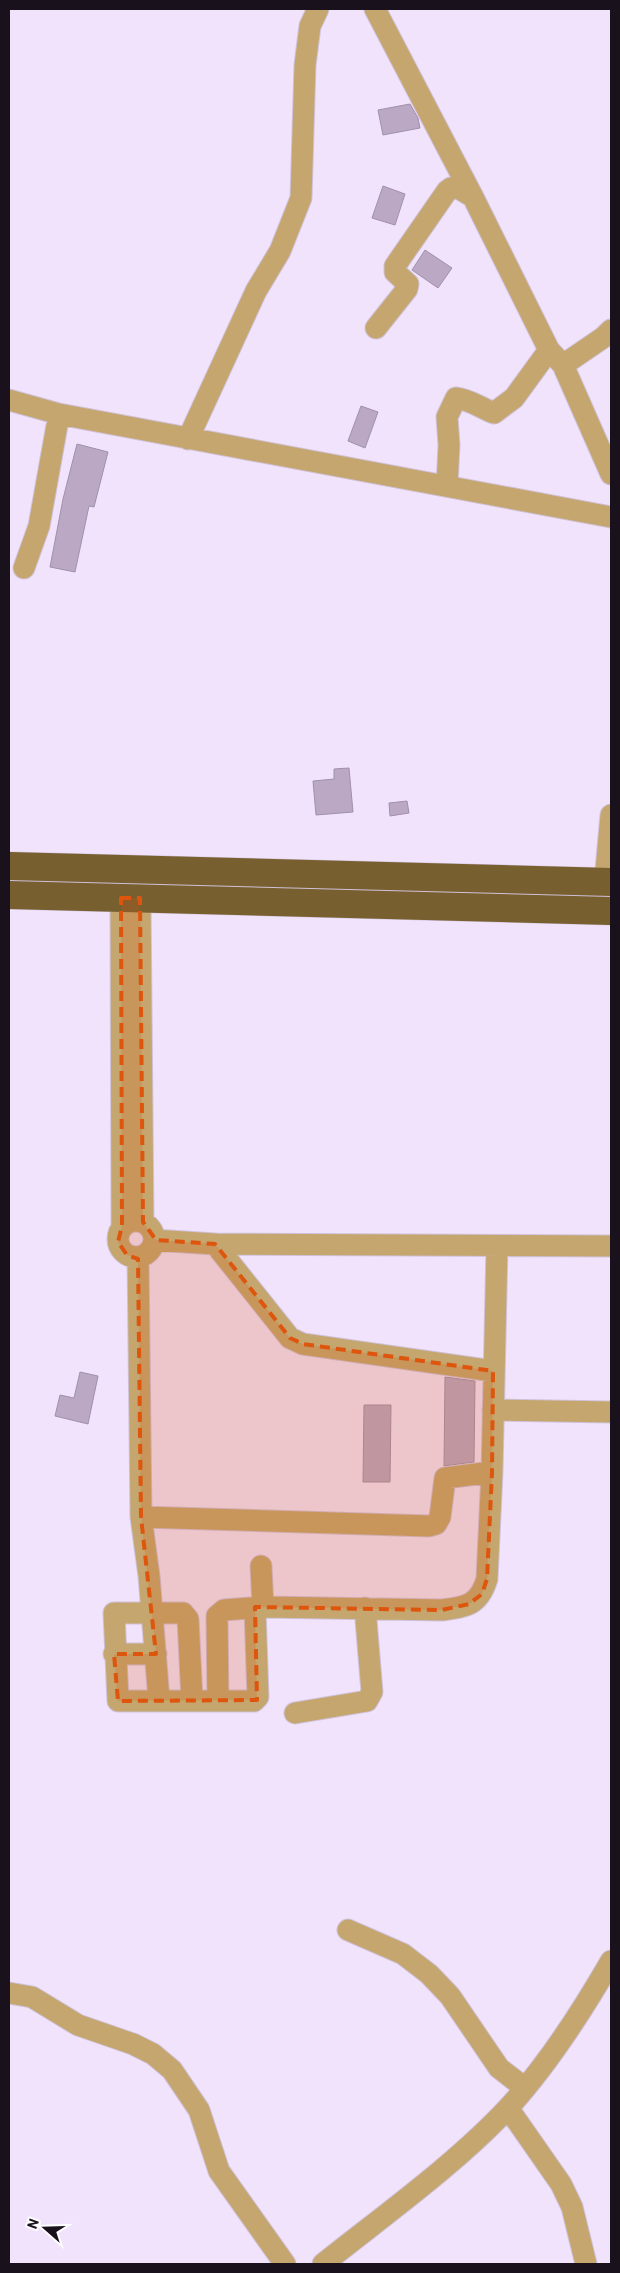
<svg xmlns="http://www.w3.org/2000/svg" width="620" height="2273" font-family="Barlow,sans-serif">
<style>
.building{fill:#baa8c5;stroke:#a190ac}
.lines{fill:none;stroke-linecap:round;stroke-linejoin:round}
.minor-casing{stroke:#cfc2d8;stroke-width:23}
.highway-casing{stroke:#cfc2d8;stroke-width:29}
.minor{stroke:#c4a66e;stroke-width:21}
.highway{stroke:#785f2f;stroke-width:28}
.marked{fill:#de550d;fill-opacity:0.2;stroke:#de550d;stroke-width:4;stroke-dasharray:10 6;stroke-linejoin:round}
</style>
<rect width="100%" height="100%" fill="#f2e3fc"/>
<path class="building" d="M410 104 418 118 420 128 383 135 378 110Z
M383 186 405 194 395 225 372 218Z
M425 250 452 268 438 288 412 270Z
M361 406 378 412 365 448 348 441Z
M77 444 108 452 94 507 89 506 75 572 50 567 63 499Z
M349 768 353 812 316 815 313 781 334 779V769Z
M407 801 409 813 390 816 389 803Z
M80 1372 98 1376 88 1424 55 1416 60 1395 74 1398Z
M445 1377 475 1381 474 1462 444 1466Z
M364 1405H391L390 1482H363Z"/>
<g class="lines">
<g class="minor-casing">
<path id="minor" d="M375 9 473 197 549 350 563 365 611 474
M376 328 407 289 408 284 395 272V266L447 191 451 188H458L473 197
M563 365 604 337 611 330
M9 400 59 414 611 517
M188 439 256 291 280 251 301 198 305 65 310 26 318 9
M447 486 449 445 447 417 456 398C469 399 481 408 494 413L514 398 549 350
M24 568 39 526 59 414
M605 881 611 815
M121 898 122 1226
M140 898 143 1222
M118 1239a18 18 0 1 1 36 0a18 18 0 1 1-36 0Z
M154 1240 215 1244 611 1246
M215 1244 290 1338 303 1344 493 1371
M138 1257 141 1517 149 1576 159 1700
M493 1410 611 1412
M141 1517 429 1526 436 1524 440 1517 445 1478 492 1472
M261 1566 263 1607
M114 1654H156
M192 1700 188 1619 183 1613H114L118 1701H254L258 1697 255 1608
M218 1701 217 1616 224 1610 263 1607 442 1610C467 1607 479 1605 487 1579L492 1472 497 1246
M295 1713 367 1701 372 1692 365 1608
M348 1930 403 1954 429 1974 450 1996 499 2068 525 2088
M9 1993 32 1997 78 2025 133 2044 153 2054 172 2070 199 2110 219 2171 285 2264
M508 2108 561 2184 572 2207 586 2264
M323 2264C383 2216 456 2164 509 2107 549 2063 581 2013 611 1961"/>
</g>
<g class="highway-casing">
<path id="highway" d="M9 866 611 882
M9 895 611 911"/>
</g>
<use href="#minor" class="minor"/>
<use href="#highway" class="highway"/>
</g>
<path class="marked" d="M121 898H140L143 1222 156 1240 215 1244 290 1338 303 1344 493 1371 492 1472 487 1579 482 1594 469 1604 442 1610 255 1607 257 1700 118 1701 114 1654H156L141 1517 138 1259 127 1255 118 1242 122 1226Z"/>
<rect width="620" height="2273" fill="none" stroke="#19121d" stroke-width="20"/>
<g transform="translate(45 2228) rotate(290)" stroke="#ffffff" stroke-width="4" paint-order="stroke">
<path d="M0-4L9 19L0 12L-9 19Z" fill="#19121d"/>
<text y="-8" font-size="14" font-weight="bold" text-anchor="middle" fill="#19121d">N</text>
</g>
</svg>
